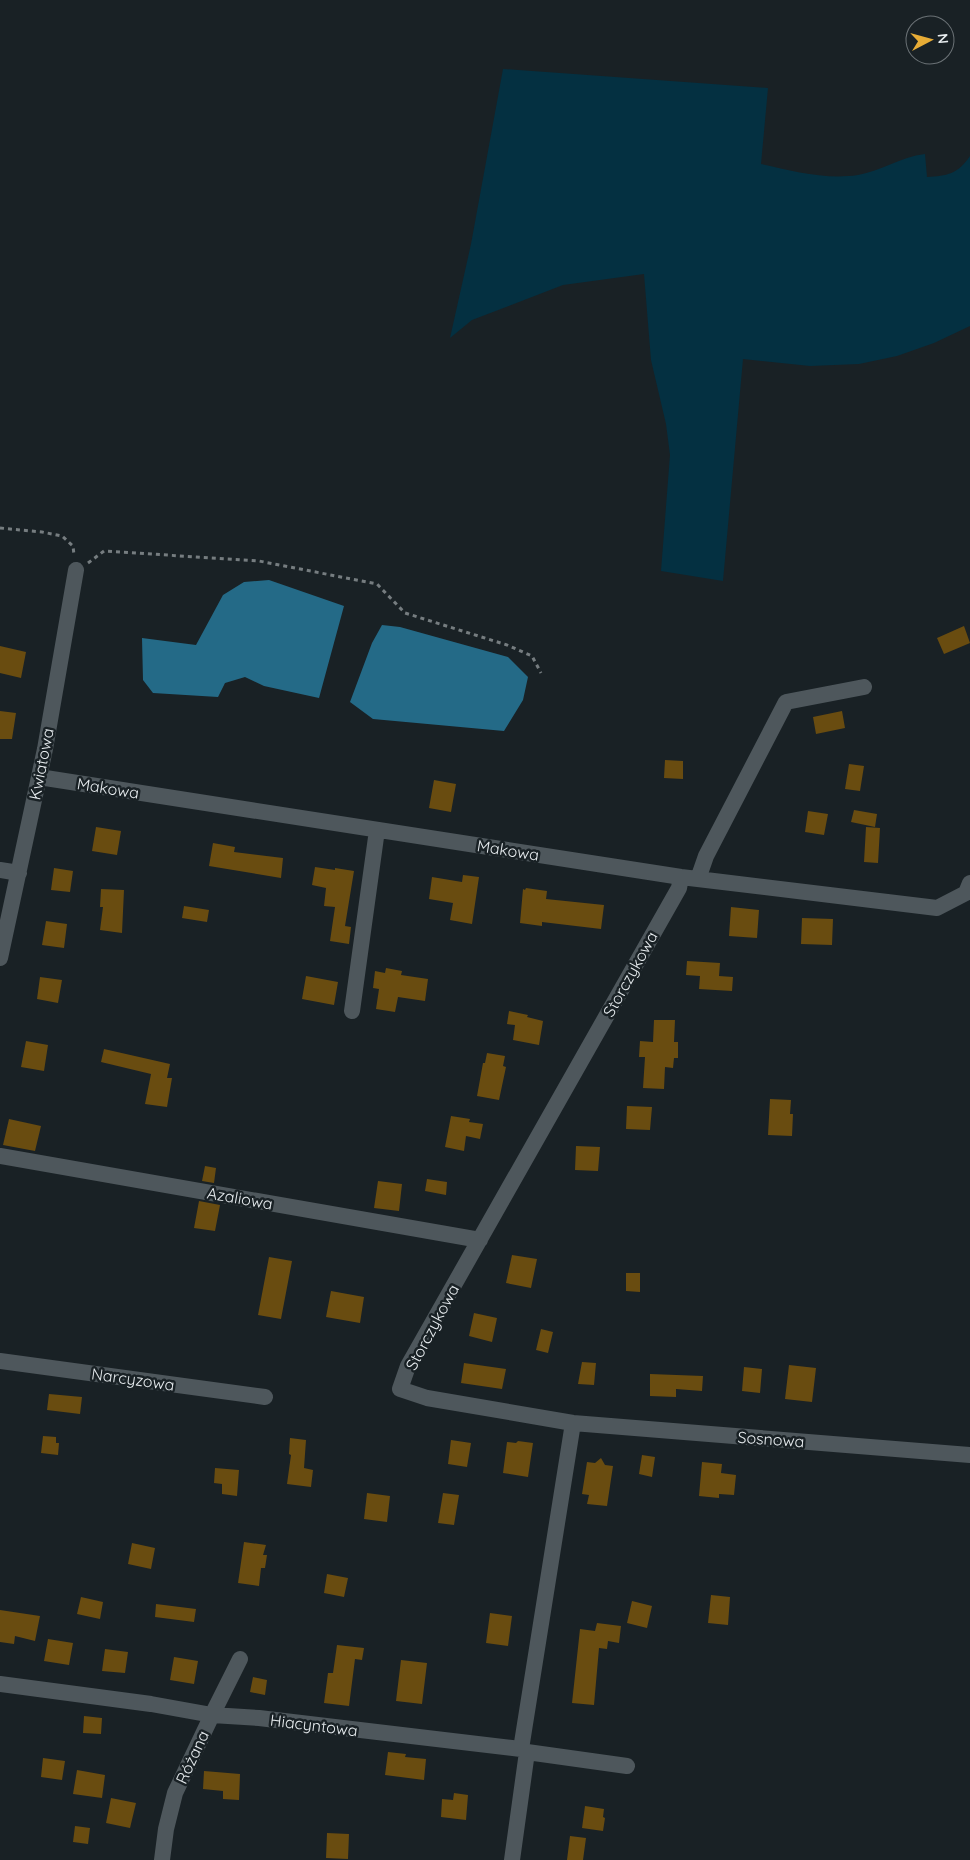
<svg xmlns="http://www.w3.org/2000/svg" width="970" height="1860" font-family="Quicksand,sans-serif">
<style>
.green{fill:#043041}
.water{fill:#246a87}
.building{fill:#694c10}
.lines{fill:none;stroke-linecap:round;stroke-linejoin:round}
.path{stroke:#767d80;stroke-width:3;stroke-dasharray:4 4;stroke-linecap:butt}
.minor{stroke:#4e575c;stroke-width:16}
.labels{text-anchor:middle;stroke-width:5;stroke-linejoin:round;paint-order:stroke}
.street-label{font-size:16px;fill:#e7ecef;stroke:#192125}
</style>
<rect width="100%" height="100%" fill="#192125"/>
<path class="green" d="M503 69 768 88 761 164C792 171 826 180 858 175 881 171 900 157 925 154L927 177C947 176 958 174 970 156V326L934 343 897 356 859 364 810 366 743 359 723 581 661 571 670 455 666 424 651 360 644 274 563 285 472 320 450 338 471 244Z"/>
<path class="water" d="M269 580 344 606 319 698 264 686 245 677 225 683 218 697 153 693 143 680 142 638 196 645 223 595 244 582Z
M382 625 400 627 508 657 528 677 523 700 504 731 373 719 350 702 372 643Z"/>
<path class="building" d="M964 626 970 643 944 654 937 638Z
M0 646 26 652 21 678 0 673Z
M0 711 16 713 12 739H0Z
M842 711 845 728 816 734 813 717Z
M665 760 683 761V779L664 778Z
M849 764 864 766 860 791 845 789Z
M434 780 456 784 451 812 429 808Z
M854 810 877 814 875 827 851 822Z
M808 811 828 814 824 835 805 832Z
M96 827 121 831 117 855 92 851Z
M866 827 880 828 878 863 864 862Z
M213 843 235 847 234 852 283 858 281 878 209 866Z
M315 867 335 870V868L354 871 345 926 351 927 349 944 330 941 335 907 324 906 326 888 312 885Z
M54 868 73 871 70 892 51 890Z
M463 875 479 877 472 924 450 920 453 903 429 899 432 877 462 882Z
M526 888 547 891 546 899 604 905 601 929 542 922V926L520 923 523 889 525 890Z
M101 889 124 890 122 933 100 930 103 907H100Z
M184 906 209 910 207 922 182 918Z
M731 907 759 910 757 938 729 936Z
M802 918 833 919 832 945 801 944Z
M46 921 67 924 64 948 42 945Z
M687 961 720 963 719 976 733 977 732 991 699 989 700 976 686 975Z
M386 968 402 971 401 975 428 979 425 1001 398 997 395 1012 376 1009 379 989 373 988 375 971 385 973Z
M306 976 338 982 334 1005 302 999Z
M40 977 62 980 58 1003 37 999Z
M509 1011 528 1015 527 1017 543 1021 539 1045 513 1040 515 1025 507 1024Z
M654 1020H675L674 1042H678V1058H674L673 1068 665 1067 664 1089 643 1088 645 1057H639L640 1041 653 1042Z
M26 1041 48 1045 44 1071 21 1067Z
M104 1049 170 1064 167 1078H172L167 1107 145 1104 151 1074 101 1062Z
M487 1053 505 1056 503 1066 506 1067 499 1100 477 1096 483 1063H485Z
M770 1099 791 1100 790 1114H793L792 1136 768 1135Z
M627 1106 652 1107 650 1130 626 1129Z
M451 1116 470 1119 469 1122 483 1124 480 1139 466 1136 464 1151 445 1147Z
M9 1119 41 1126 35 1151 3 1145Z
M576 1146 600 1147 598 1171 575 1170Z
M205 1166 216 1168 214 1183 202 1181Z
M427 1179 447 1182 446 1195 425 1191Z
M378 1181 402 1184 399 1211 374 1208Z
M199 1201 220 1205 215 1231 194 1228Z
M512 1255 537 1259 531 1288 506 1283Z
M269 1257 292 1261 281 1319 258 1315Z
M626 1273H640V1292L626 1291Z
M331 1291 364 1297 360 1323 326 1317Z
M474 1313 497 1318 492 1342 469 1336Z
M541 1329 553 1332 548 1353 536 1350Z
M582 1362 596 1363 594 1385 578 1384Z
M464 1363 506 1369 502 1389 461 1383Z
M789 1365 816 1368 812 1402 785 1399Z
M744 1367 762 1369 760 1393 742 1391Z
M650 1374 703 1376 702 1391 676 1389V1397L650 1396Z
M49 1394 82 1397 80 1414 47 1410Z
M43 1436 56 1437V1443H59L58 1455 41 1453Z
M290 1438 306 1440 304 1468 313 1470 311 1487 287 1484 291 1455 289 1454Z
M451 1440 471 1443 467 1467 448 1464Z
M518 1441 533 1443 528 1477 503 1473 507 1442 516 1443Z
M642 1455 655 1457 652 1477 639 1474Z
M601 1458 605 1465 613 1466 607 1506 587 1504 589 1495 582 1494 587 1462 595 1463Z
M702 1462 722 1464 721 1473 736 1475 734 1495 719 1494V1498L699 1496Z
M215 1468 239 1470 237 1496 222 1494V1484L214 1483Z
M367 1493 390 1496 387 1522 364 1519Z
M443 1493 459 1495 454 1525 438 1523Z
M244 1542 266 1545 263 1555H267L265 1568H261L259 1586 238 1583Z
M132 1543 155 1548 151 1569 128 1564Z
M327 1574 348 1578 344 1597 324 1593Z
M711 1595 730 1597 728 1625 708 1623Z
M81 1597 103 1602 100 1619 77 1614Z
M632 1601 652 1606 647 1628 627 1623Z
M156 1604 196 1609 194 1622 155 1617Z
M0 1610 40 1616 35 1641 15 1636 14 1644 0 1642Z
M490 1613 512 1616 508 1646 486 1643Z
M597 1623 621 1626 619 1643 608 1641 607 1649 599 1648 594 1705 572 1703 580 1629 595 1631Z
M48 1639 73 1643 69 1665 44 1661Z
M337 1645 364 1648 362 1660 355 1659 349 1706 324 1703 328 1673H333Z
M105 1649 128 1652 125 1673 102 1671Z
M174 1657 198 1661 194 1684 170 1680Z
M401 1660 427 1663 422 1704 396 1701Z
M253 1677 267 1680 265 1695 250 1692Z
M84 1716 102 1718 101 1734 83 1733Z
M388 1752 406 1754 405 1757 426 1759 424 1780 385 1775Z
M43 1758 65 1761 62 1780 41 1777Z
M77 1770 105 1775 102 1798 73 1794Z
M204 1771 240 1774 239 1800 223 1799V1791L203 1789Z
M454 1793 468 1795 466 1820 441 1817 442 1799 453 1800Z
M111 1798 136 1803 130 1828 106 1823Z
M585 1806 604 1809 603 1817 605 1818 603 1831 582 1828Z
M75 1826 90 1828 88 1844 73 1842Z
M327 1833 349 1834 348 1859 326 1858Z
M570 1836 586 1838 583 1860H567Z"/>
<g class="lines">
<path class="path" d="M0 528 42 532 62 536 73 546 74 555
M88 563 104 551 259 561 377 584 405 613 507 645 532 656 541 673"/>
<path class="minor" d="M39 777 681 877 937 908 966 893 970 883
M0 870 19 873
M681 877 679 888 408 1366 400 1389 427 1398 573 1423 970 1455
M698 879 706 856 786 702 864 687
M0 958 45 749 76 570
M352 1011 377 830
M0 1156 480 1240
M0 1361 265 1397
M0 1684 151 1704 212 1715 259 1718 521 1749 527 1752 627 1766
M521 1749 573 1423
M162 1860 166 1829 175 1793 212 1715 240 1659
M512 1860 527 1752"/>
</g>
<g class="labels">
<g class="street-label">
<text transform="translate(41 764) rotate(-79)" y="6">Kwiatowa</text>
<text transform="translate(108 788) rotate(9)" y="6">Makowa</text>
<text transform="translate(508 850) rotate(9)" y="6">Makowa</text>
<text transform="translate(630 974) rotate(-61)" y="6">Storczykowa</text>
<text transform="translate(240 1198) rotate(10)" y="6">Azaliowa</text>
<text transform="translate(432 1327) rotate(-62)" y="6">Storczykowa</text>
<text transform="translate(133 1379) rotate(8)" y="6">Narcyzowa</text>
<text transform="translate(771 1439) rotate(4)" y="6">Sosnowa</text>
<text transform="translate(314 1725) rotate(7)" y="6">Hiacyntowa</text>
<text transform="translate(192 1757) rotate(-65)" y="6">Różana</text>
</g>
</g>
<g transform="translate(930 40) rotate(84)"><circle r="24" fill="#192125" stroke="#6b7276"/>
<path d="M0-4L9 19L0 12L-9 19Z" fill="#e7ac36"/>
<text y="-8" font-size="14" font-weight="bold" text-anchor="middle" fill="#e7ecef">N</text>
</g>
</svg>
